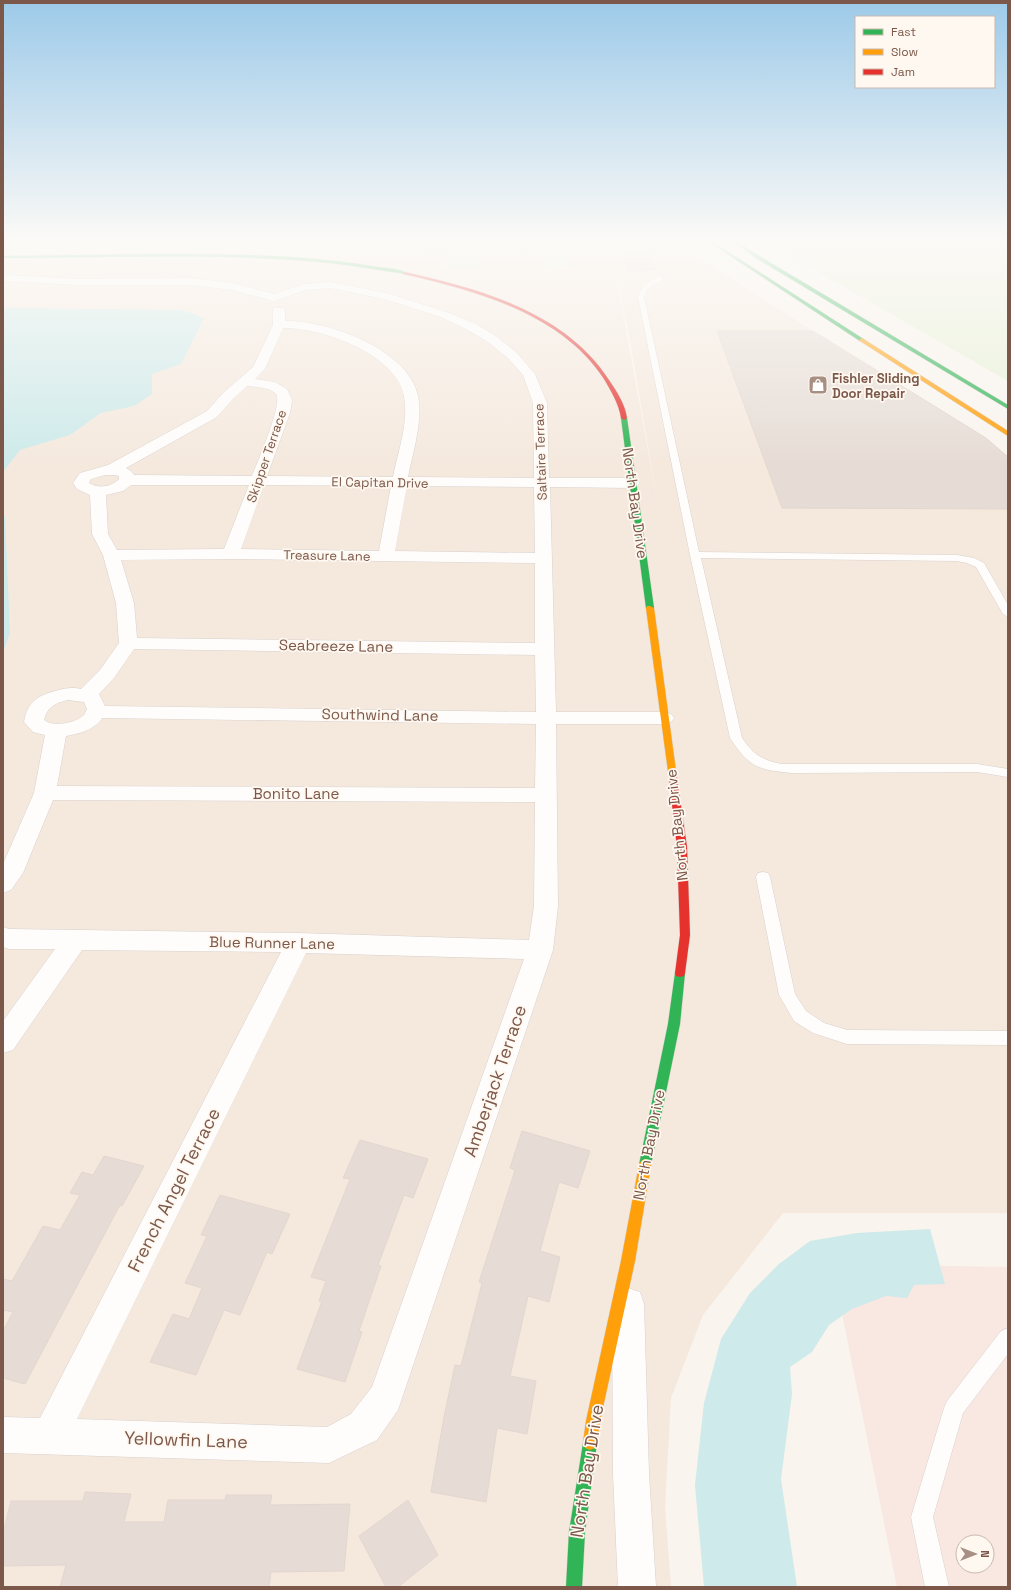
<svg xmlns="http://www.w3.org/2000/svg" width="1011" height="1590" font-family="'Space Grotesk',sans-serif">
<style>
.residential{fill:#f5e9de;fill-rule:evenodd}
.commercial{fill:#f9e8e1;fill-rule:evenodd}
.green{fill:#e7f0d7}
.water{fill:#ceeaea}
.building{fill:#e6dcd5;stroke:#e3d6cf}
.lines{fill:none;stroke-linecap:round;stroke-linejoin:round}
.lane-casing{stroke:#d9d1cc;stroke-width:1}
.street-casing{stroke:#d9d1cc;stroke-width:1}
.fast-casing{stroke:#d9cfc9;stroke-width:1}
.slow-casing{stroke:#d9cfc9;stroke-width:1}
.jam-casing{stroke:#d9cfc9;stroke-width:1}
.path{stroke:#dcd2ce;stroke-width:1.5;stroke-dasharray:0.5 1.5;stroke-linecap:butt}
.lane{fill:#fefdfc;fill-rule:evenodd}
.street{fill:#fefdfc;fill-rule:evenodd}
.fast{fill:#30b455;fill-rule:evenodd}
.slow{fill:#ff9f0a;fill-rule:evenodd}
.jam{fill:#e5322d;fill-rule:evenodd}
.labels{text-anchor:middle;stroke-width:3.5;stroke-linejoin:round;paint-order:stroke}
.far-poi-label{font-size:13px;font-weight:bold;fill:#7b584a;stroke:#fff8f0;text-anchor:start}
.far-street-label{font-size:13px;fill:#7b584a;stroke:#fff8f0}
.street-label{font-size:15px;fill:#7b584a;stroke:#fff8f0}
.near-street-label{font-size:18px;fill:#7b584a;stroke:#fff8f0}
</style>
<rect width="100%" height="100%" fill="#f9f4ee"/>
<path class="residential" d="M629 245 681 246 813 331H717L782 508 1008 509V1213H783L703 1315 671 1398 665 1507 671 1587H3V252L612 250ZM617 275 629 335 658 505 616 275Z"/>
<path class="commercial" d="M832 1264 1008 1267V1587H897ZM963 1542H987V1566H963Z"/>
<path class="green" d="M1008 248V381L778 249Z
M442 254H478L477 259 441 260Z
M544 254H567L569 268H546Z
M441 261H477V267H440Z"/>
<path class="water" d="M3 308 183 310 204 318 181 364 152 374V394L134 406 101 413 70 435 20 450 3 472Z
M3 516 5 517 10 633 3 652Z
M930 1229 945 1284 914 1285 907 1298 886 1296 852 1309 829 1325 812 1352 790 1367 792 1394 781 1479 797 1587H704L695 1485 704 1403 721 1339 750 1293 779 1264 810 1241 857 1233Z"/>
<path class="building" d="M624 253 650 254 655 270 628 271Z
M717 331H813L986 438 1008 457V509L782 508Z
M522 1131 590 1151 578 1188 559 1182 540 1251 560 1257 549 1302 528 1296 510 1376 536 1381 527 1434 497 1428 486 1502 431 1492 444 1417 455 1365 461 1366 482 1283 479 1282 515 1170 510 1168Z
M360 1140 428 1159 413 1198 404 1195 378 1265 381 1266 359 1331 362 1332 345 1382 297 1369 322 1301H319L326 1281 311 1277 350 1179 343 1178Z
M104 1156 144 1166 122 1206 120 1205 25 1384 3 1378V1331L13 1312 3 1310V1279L12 1281 43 1226 60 1230 80 1195 70 1193 82 1172 93 1175Z
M220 1195 290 1214 272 1254 267 1252 240 1315 224 1310 196 1375 150 1362 173 1314 189 1319 202 1288 185 1283 207 1236 201 1235Z
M85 1492 131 1494 124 1522H164L168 1500H225L226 1495H272L270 1505 350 1504 344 1571 271 1572 269 1587H60L66 1565 3 1566V1533L11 1501H83Z
M408 1500 438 1555 398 1587H386L359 1536Z"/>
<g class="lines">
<g class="lane-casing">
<path id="lane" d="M661 276 663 277V279L648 289 644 297 699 552 957 555 974 558 984 563 1008 605V617L1003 614 976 567 967 563 957 561 701 558 742 738C753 754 763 761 782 764H977L1008 769V777L977 772 792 773C758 770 749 767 730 738L690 555 638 297C641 286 650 279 661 276Z
M763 872 768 873 770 877 795 994 806 1011 824 1023 847 1030 1008 1031V1045L847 1044 813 1033 794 1021 779 995 756 877 758 873Z
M1008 1328V1354L963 1413 933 1517 949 1587H925L911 1517 944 1408 947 1401 1001 1331Z"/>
</g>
<g class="street-casing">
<path id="street" d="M3 275 79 279 190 278 232 283 274 294 304 284 331 282 390 294 449 313 474 323 496 336 517 353 535 374 547 403 549 478H632L637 480 640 483 637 486 632 488 550 487 556 712H664L671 714 674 718 671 722 664 724H556L558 906 553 950 398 1410 377 1440 329 1463 3 1453V1417L40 1418 281 952 82 950 13 1050 3 1053V1021L55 949H9L3 947V927L9 929 298 933 529 940 534 906 535 802 53 800 23 873 11 890 3 893V864L34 793 45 735 33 732 24 722C28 700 39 695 59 690 66 688 74 687 81 689L100 670 119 643 116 603 103 555 92 534 90 495 77 489 73 483 80 473 108 465 207 411 224 392 253 367 273 325V310L275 308H283L285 310V321C326 320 409 349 418 396 423 422 413 451 408 477L534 478 533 403 523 375 509 359 488 342 466 329 441 317 384 299 331 288 306 290 274 301 232 290 190 285H79L3 281ZM283 328C320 327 397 354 404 396 409 422 398 451 393 477L267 476 290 413 292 400 287 389 275 382 255 379 265 369ZM247 386C256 387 270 387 276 394 283 404 257 463 252 476L134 475 131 471 126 468 217 417 234 398ZM105 475H115L119 476V479C111 487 99 489 89 483L91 479ZM131 485H249L224 549 117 550 108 534 106 495 123 491ZM264 485 391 486 379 551 241 549ZM407 486 534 487 535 553 395 551ZM231 559 535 563V643L137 638 134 603 121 560ZM134 649 535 655 536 712 105 706 99 694 114 678ZM68 700 84 702 87 709C86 711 85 713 84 715 76 723 53 728 44 720 47 707 55 703 68 700ZM102 718 536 724 535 788 57 786 66 736C78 734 95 730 102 718ZM306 953 524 959 372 1387 351 1414 327 1427 77 1419Z
M628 1288 640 1292 644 1304 649 1474 656 1587H618L613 1474 612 1304 616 1292Z"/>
</g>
<g class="fast-casing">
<path id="fast" d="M709 242H713L865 340 860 341Z
M734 242H738L758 255 1008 405V409L754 257Z
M154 254C226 254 300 254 372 266 382 268 398 268 407 273L405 274C372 269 339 263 306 261 205 253 104 258 3 258V256Z
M624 416 627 418 654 608 650 610 646 608 621 418Z
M680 969 684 970 685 973 680 1024 651 1165 649 1169 645 1171 641 1169 639 1165 668 1024 675 973 676 970Z
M590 1436 595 1438 597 1443 585 1532 582 1587H566L569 1532 583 1443 585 1438Z"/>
</g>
<g class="slow-casing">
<path id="slow" d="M862 338 1008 431V436L860 341 859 340Z
M647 606H650L654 608 676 771 672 774 668 771 646 608Z
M645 1159 649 1161 651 1165 635 1261 600 1421 597 1443 595 1448 590 1450 585 1448 583 1443 586 1421 621 1261 639 1165 641 1161Z"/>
</g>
<g class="jam-casing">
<path id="jam" d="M405 272C480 289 565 312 609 380 617 392 625 404 627 418L624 420 621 418C619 404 611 391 604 379 561 313 476 291 403 274Z
M672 768 676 771 687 847 690 935 685 973 684 976 680 977 676 976 675 973 680 935 677 847 668 771Z"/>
</g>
<path class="path" d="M900 250 1008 249
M429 251C470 244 512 244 554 244 576 244 597 249 618 242
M435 251H509L544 254
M428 258 430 251"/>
<use href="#lane" class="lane"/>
<use href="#street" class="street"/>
<use href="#fast" class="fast"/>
<use href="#slow" class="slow"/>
<use href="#jam" class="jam"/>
</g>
<linearGradient id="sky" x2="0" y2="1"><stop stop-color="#9dcae9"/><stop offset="0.52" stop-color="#fcfaf7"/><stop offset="1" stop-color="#fcfaf7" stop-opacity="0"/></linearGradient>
<rect width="1011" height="464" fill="url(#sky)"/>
<defs>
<g id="shop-square" transform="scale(1)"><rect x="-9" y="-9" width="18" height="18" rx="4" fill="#a78f83" stroke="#fff8f0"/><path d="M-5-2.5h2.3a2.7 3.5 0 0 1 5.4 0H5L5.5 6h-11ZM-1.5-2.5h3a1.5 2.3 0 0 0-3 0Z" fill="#fff"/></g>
</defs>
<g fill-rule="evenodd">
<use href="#shop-square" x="818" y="385"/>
</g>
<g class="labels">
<g class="far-poi-label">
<text x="832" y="383">Fishler Sliding<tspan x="832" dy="15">Door Repair</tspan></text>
</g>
<g class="far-street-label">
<text transform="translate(540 452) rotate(-92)" y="5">Saltaire Terrace</text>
<text transform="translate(266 456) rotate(-71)" y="5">Skipper Terrace</text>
<text transform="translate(380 482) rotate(1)" y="5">El Capitan Drive</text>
<text transform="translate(327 555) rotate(1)" y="5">Treasure Lane</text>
</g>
<g class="street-label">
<text transform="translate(635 503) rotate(82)" y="5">North Bay Drive</text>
<text transform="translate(336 646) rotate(1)" y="5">Seabreeze Lane</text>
<text transform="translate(380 715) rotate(1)" y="5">Southwind Lane</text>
<text x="296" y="799">Bonito Lane</text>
<text transform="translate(677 825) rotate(-96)" y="5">North Bay Drive</text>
<text transform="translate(272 943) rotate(1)" y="5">Blue Runner Lane</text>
<text transform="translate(649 1145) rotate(-79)" y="5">North Bay Drive</text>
</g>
<g class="near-street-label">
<text transform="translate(495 1081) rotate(-71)" y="6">Amberjack Terrace</text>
<text transform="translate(174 1190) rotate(-63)" y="6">French Angel Terrace</text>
<text transform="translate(186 1440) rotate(2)" y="6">Yellowfin Lane</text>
<text transform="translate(587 1471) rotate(-81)" y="6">North Bay Drive</text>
</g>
</g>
<rect width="1011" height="1590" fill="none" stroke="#7b584a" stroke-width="8"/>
<rect x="855" y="16" width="140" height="72" fill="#fff8f0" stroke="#cab8ae"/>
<rect x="863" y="29" width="20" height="6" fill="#30b455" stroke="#cab8ae"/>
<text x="891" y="36" font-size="12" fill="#7b584a">Fast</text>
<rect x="863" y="49" width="20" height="6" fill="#ff9f0a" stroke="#cab8ae"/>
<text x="891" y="56" font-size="12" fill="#7b584a">Slow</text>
<rect x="863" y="69" width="20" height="6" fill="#e5322d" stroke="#cab8ae"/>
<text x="891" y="76" font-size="12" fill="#7b584a">Jam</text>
<g transform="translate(975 1554) rotate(90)"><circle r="19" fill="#fff8f0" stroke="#cab8ae"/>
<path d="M0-3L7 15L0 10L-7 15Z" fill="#a78f83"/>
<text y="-6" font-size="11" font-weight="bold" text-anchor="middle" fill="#7b584a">N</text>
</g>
</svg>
